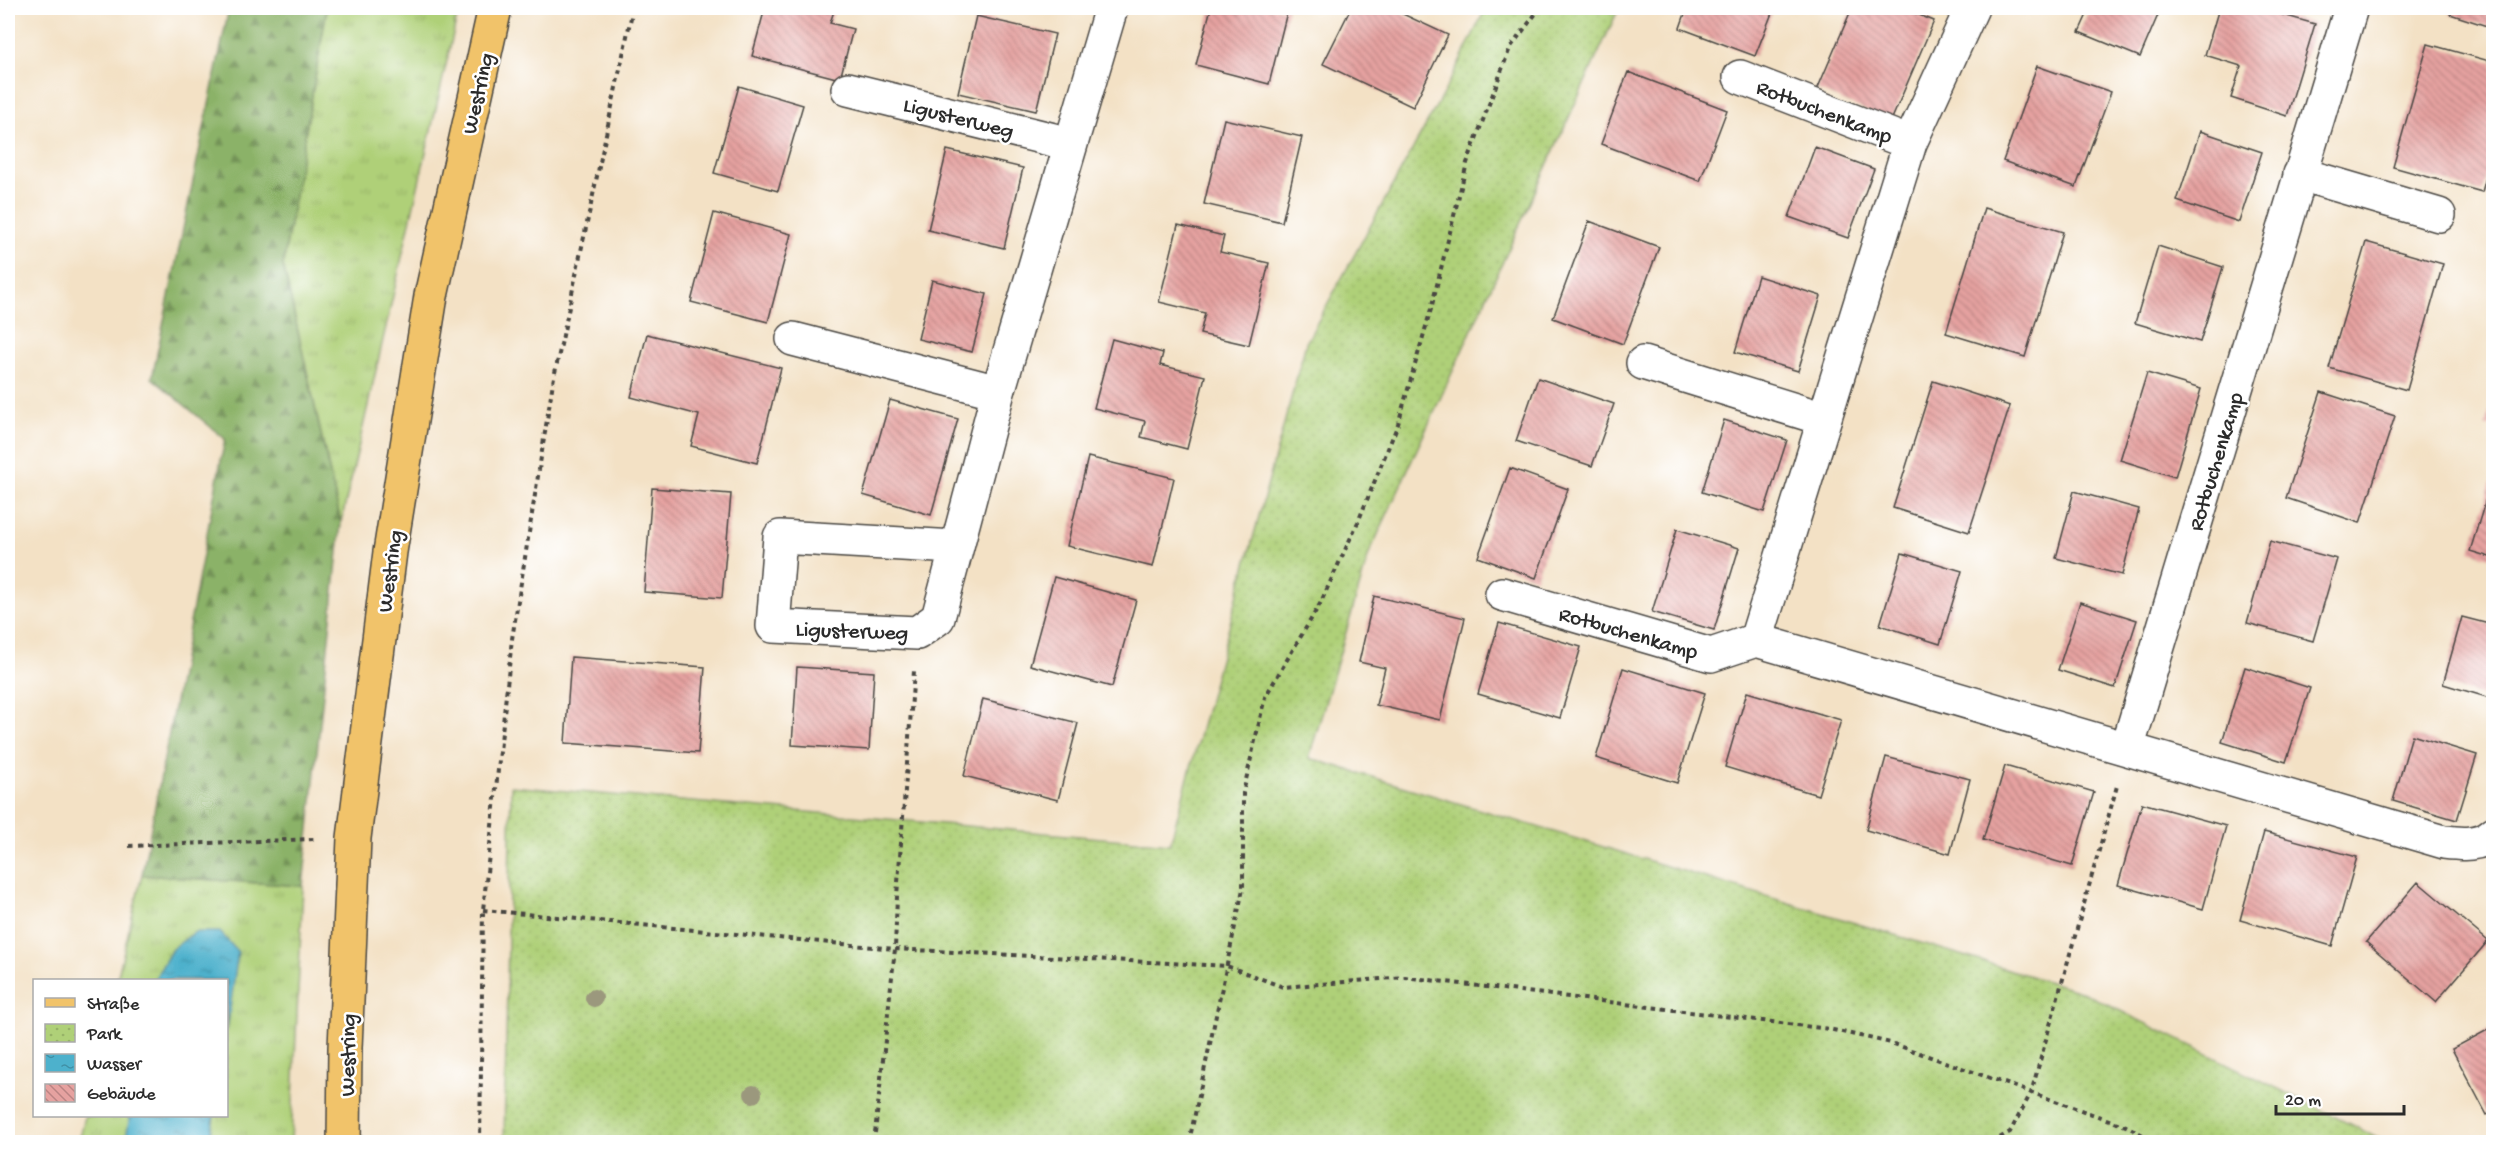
<svg xmlns="http://www.w3.org/2000/svg" width="2501" height="1150" font-family="'Gochi Hand',sans-serif">
<style>
.grass{fill:url(#grass-tufts);stroke:#6d7e52;stroke-width:1.5}
.forest{fill:url(#forest-firs);stroke:#5b6e4a;stroke-width:1.5}
.park{fill:url(#park-dots);stroke:#6d7e52;stroke-width:1.5}
.water{fill:url(#water-ripples);stroke:#3c6e7c;stroke-width:1.5}
.building{fill:url(#building-back-hatch)}
.lines{fill:none;stroke-linecap:round;stroke-linejoin:round}
.minor-casing{stroke:#494642;stroke-width:36}
.major-casing{stroke:#494642;stroke-width:36}
.path{stroke:#494642;stroke-width:4;stroke-dasharray:4.5 4.5;stroke-linecap:butt}
.minor{stroke:#fff;stroke-width:33}
.major{stroke:#f1c36a;stroke-width:33}
.tree{fill:#9b987d}
.labels{text-anchor:middle;stroke-width:5;stroke-linejoin:round;paint-order:stroke}
.street-label{font-size:22px;fill:#2b2b2b;stroke:#fff}
</style>
<defs>
<pattern id="grass-tufts" width="24" height="20" patternUnits="userSpaceOnUse" patternTransform="scale(1.5)"><rect width="24" height="20" fill="#afd078"/><path d="M3 7l-1-3M5 7V3M7 7l1-3M15 17l-1-3M17 17v-4M19 17l1-3" fill="none" stroke="#97b368"/></pattern>
<pattern id="forest-firs" width="22" height="20" patternUnits="userSpaceOnUse" patternTransform="scale(1.5)"><rect width="22" height="20" fill="#8bb268"/><path d="M5 1l3.5 6h-7zM16 11l3.5 6h-7z" fill="#729156"/></pattern>
<pattern id="park-dots" width="8" height="8" patternUnits="userSpaceOnUse" patternTransform="scale(1.5)"><rect width="8" height="8" fill="#afd078"/><path d="M2 2h.1M6 6h.1" fill="none" stroke="#97b368" stroke-width="1.8" stroke-linecap="round"/></pattern>
<pattern id="water-ripples" width="26" height="14" patternUnits="userSpaceOnUse" patternTransform="scale(1.5)"><rect width="26" height="14" fill="#4db1cc"/><path d="M2 4q2-2 4 0t4 0M15 11q2-2 4 0t4 0" fill="none" stroke="#4090a6"/></pattern>
<pattern id="building-back-hatch" width="6" height="6" patternUnits="userSpaceOnUse" patternTransform="scale(1.5)"><rect width="6" height="6" fill="#e6a2a0"/><path d="M-1 5l2 2M0 0l6 6M5-1l2 2" fill="none" stroke="#bb8483"/></pattern>
</defs>
<rect width="100%" height="100%" fill="#fff"/>
<filter id="ink" filterUnits="userSpaceOnUse"><feTurbulence type="fractalNoise" baseFrequency=".0167" numOctaves="2"/><feDisplacementMap in="SourceGraphic" scale="12" xChannelSelector="R" yChannelSelector="G"/><feConvolveMatrix kernelMatrix="1 2 1 2 8 2 1 2 1" color-interpolation-filters="sRGB"/></filter>
<filter id="wash" filterUnits="userSpaceOnUse"><feTurbulence type="fractalNoise" baseFrequency=".008" numOctaves="4" result="noise"/><feDisplacementMap in="SourceGraphic" scale="24" xChannelSelector="R" yChannelSelector="G"/><feGaussianBlur stdDeviation="1.35" result="paint"/><feColorMatrix in="noise" values="0 0 0 0 0 0 0 0 0 0 0 0 0 0 0 0 0 1.4 0 .05"/><feComposite in="paint" operator="in"/></filter>
<g filter="url(#wash)">
<rect width="100%" height="100%" fill="#f3e1c5"/>
<path class="grass" d="M327 8H459L341 523 283 265Z
M142 875 303 886 291 1142H79L85 1116H226V980H117Z"/>
<path class="forest" d="M229 8H327L283 265 341 523 303 886 142 875 225 439 152 378Z"/>
<path class="park" d="M1486 8H1619L1369 554 1309 758 2080 991 2386 1142H504L511 786 1170 844 1306 343 1449 83Z"/>
<path class="water" d="M195 932H220L238 952 227 1031 226 980H154L172 949Z
M130 1116H214L210 1142H125Z"/>
<g id="blocks">
<path class="building" d="M765 8H835L830 23 853 29 840 79 752 56Z
M1211 8H1288L1269 84 1196 65Z
M1351 8H1390L1448 35 1413 107 1323 64Z
M1687 8H1774L1755 56 1680 28Z
M1852 8H1902L1934 21 1891 121 1817 90Z
M2090 8H2161L2140 57 2079 32Z
M2219 8H2259L2315 24 2287 116 2231 98 2241 66 2205 55Z
M2452 8H2493V28L2450 14Z
M976 16 1055 34 1036 111 958 93Z
M2428 44 2493 62V151L2482 192 2393 167Z
M2037 66 2111 92 2076 187 2003 161Z
M1628 72 1727 110 1700 181 1601 144Z
M739 86 803 105 778 191 714 173Z
M1224 119 1302 137 1282 222 1204 204Z
M2200 131 2262 152 2239 222 2177 201Z
M1815 147 1874 169 1848 238 1789 217Z
M947 150 1023 168 1004 248 928 230Z
M1984 208 2063 232 2025 357 1946 333Z
M714 213 791 234 768 322 691 302Z
M1589 221 1659 247 1623 344 1553 318Z
M1178 225 1224 236 1220 252 1269 263 1249 345 1200 334 1205 313 1159 302Z
M2366 242 2443 264 2407 390 2329 368Z
M2158 246 2223 267 2200 342 2135 323Z
M1758 276 1821 296 1798 371 1735 352Z
M932 280 987 294 972 352 918 339Z
M647 334 781 368 757 463 691 446 699 415 631 397Z
M1112 339 1163 353 1160 365 1205 376 1187 449 1141 437 1145 421 1094 408Z
M2147 373 2201 389 2175 477 2120 460Z
M1538 378 1614 404 1592 466 1516 441Z
M1933 381 2010 406 1969 532 1893 508Z
M2321 392 2395 416 2360 523 2286 498Z
M2493 399V427L2485 425Z
M890 400 958 419 931 515 863 495Z
M1724 420 1787 440 1764 512 1702 492Z
M1088 457 1174 478 1153 567 1067 546Z
M1510 468 1568 489 1536 578 1478 557Z
M2493 476V558L2470 551Z
M652 488 731 494 722 598 644 592Z
M2074 491 2139 509 2122 575 2056 558Z
M1677 529 1739 548 1714 630 1652 612Z
M2270 541 2337 559 2313 641 2247 623Z
M1902 553 1962 571 1940 644 1880 625Z
M1054 577 1136 600 1112 687 1030 665Z
M1374 596 1465 618 1440 720 1376 705 1385 668 1359 662Z
M2080 602 2137 620 2115 688 2058 670Z
M2462 617 2493 625V699L2443 684Z
M1499 623 1581 647 1560 718 1478 694Z
M571 657 705 667 698 753 565 743Z
M797 667 874 672 869 750 792 745Z
M2245 667 2310 688 2286 762 2222 742Z
M1623 668 1705 693 1677 783 1596 758Z
M1747 692 1841 720 1818 795 1725 767Z
M983 699 1078 723 1058 800 964 776Z
M2412 735 2477 755 2457 820 2393 801Z
M1886 757 1970 779 1950 854 1866 830Z
M2005 766 2094 792 2072 866 1983 840Z
M2142 803 2226 826 2203 909 2118 885Z
M2264 832 2357 857 2332 946 2240 920Z
M2418 882 2488 941 2436 1002 2366 942Z
M2493 1027V1111L2487 1115 2452 1049Z"/>
</g>
</g>
<g filter="url(#ink)">
<use href="#blocks" fill-opacity="0" stroke="#494642" stroke-width="1.5"/>
<g class="lines">
<g class="minor-casing">
<path id="minor" d="M1740 77 1910 143
M848 89 1070 144
M2300 174 2439 215
M793 339 998 392
M1643 363 1824 419
M955 547 780 537 773 626 917 633 938 618 998 392 1111 8
M1502 594 1711 655 1756 640 2444 842C2462 844 2480 846 2494 833
M1756 640 1910 143 1972 8
M2127 749 2351 8"/>
</g>
<g class="major-casing">
<path id="major" d="M344 1142 345 1048 354 838 390 552 431 296 495 8"/>
</g>
<path class="path" d="M129 846 314 839
M483 910 895 949 1227 966 1283 987 1405 977 1829 1029 1891 1043 2126 1126 2156 1142
M480 1142 483 910 512 639 553 382 633 8
M874 1142 895 949 897 896 914 671
M1189 1142 1243 889V793L1265 697 1320 604 1358 522 1398 424 1431 309 1467 163 1510 48 1540 8
M1992 1142 2010 1132 2031 1093 2117 786"/>
<use href="#minor" class="minor"/>
<use href="#major" class="major"/>
</g>
<g class="tree">
<circle cx="594" cy="998" r="9"/>
<circle cx="753" cy="1094" r="9"/>
</g>
</g>
<g class="labels">
<g class="street-label">
<text transform="translate(476 93) rotate(-77)" y="8">Westring</text>
<text transform="translate(1825 110) rotate(21)" y="8">Rotbuchenkamp</text>
<text transform="translate(959 116) rotate(14)" y="8">Ligusterweg</text>
<text transform="translate(2214 461) rotate(-73)" y="8">Rotbuchenkamp</text>
<text transform="translate(388 571) rotate(-82)" y="8">Westring</text>
<text transform="translate(852 629) rotate(2)" y="8">Ligusterweg</text>
<text transform="translate(1629 631) rotate(16)" y="8">Rotbuchenkamp</text>
<text transform="translate(346 1055) rotate(-89)" y="8">Westring</text>
</g>
</g>
<rect width="2501" height="1150" fill="none" stroke="#fff" stroke-width="30"/>
<rect x="33" y="979" width="195" height="138" fill="#ffffff" stroke="#aaaaaa" stroke-width="1.5"/>
<rect x="45" y="998" width="30" height="9" fill="#f1c36a" stroke="#aaaaaa" stroke-width="1.5"/>
<text x="87" y="1009" font-size="18" fill="#2b2b2b">Straße</text>
<rect x="45" y="1024" width="30" height="18" fill="url(#park-dots)" stroke="#aaaaaa" stroke-width="1.5"/>
<text x="87" y="1039" font-size="18" fill="#2b2b2b">Park</text>
<rect x="45" y="1054" width="30" height="18" fill="url(#water-ripples)" stroke="#aaaaaa" stroke-width="1.5"/>
<text x="87" y="1069" font-size="18" fill="#2b2b2b">Wasser</text>
<rect x="45" y="1084" width="30" height="18" fill="url(#building-back-hatch)" stroke="#aaaaaa" stroke-width="1.5"/>
<text x="87" y="1099" font-size="18" fill="#2b2b2b">Gebäude</text>
<path d="M2276 1105v9h128v-9" fill="none" stroke="#2b2b2b" stroke-width="3"/>
<text x="2285" y="1105" font-size="18" fill="#2b2b2b" stroke="#ffffff" stroke-width="4.5" paint-order="stroke">20 m</text>
</svg>
